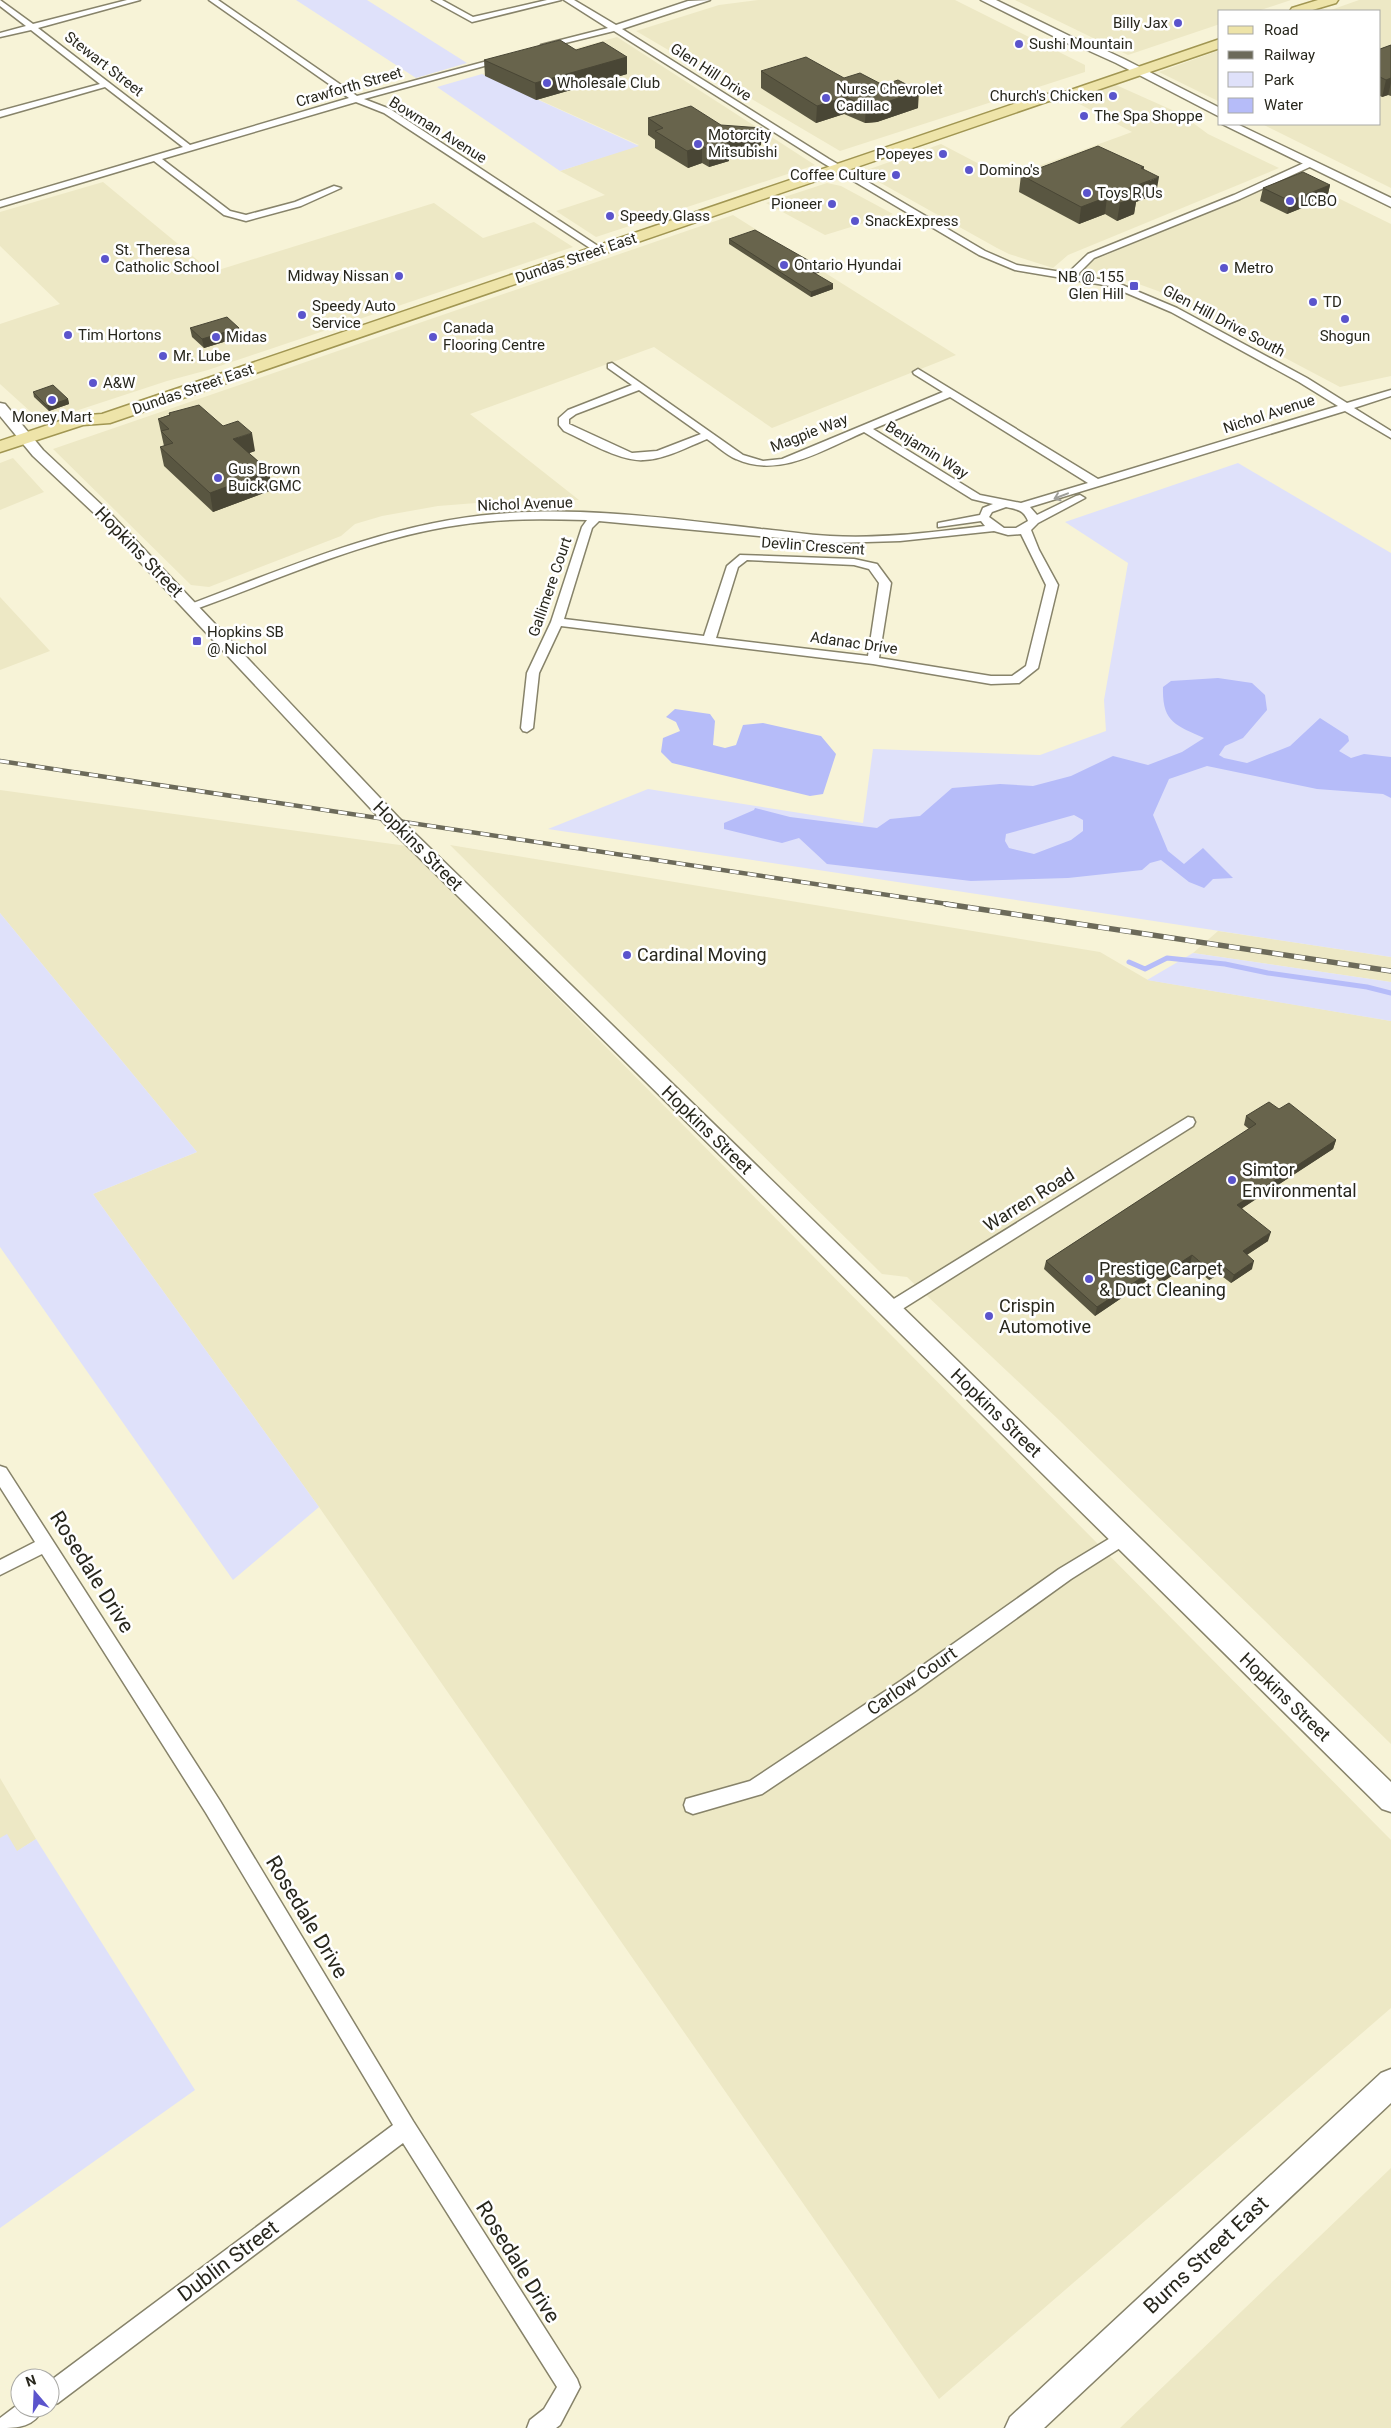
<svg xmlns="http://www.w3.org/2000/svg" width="1391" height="2428" font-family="Roboto,sans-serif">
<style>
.built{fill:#ede8c5}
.green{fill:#dfe1fa}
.water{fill:#b6bcf9;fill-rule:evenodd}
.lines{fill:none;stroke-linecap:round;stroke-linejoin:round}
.stream{stroke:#b6bcf9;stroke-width:5}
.street-casing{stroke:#87836a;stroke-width:3}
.secondary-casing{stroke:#87836a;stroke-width:3}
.primary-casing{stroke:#a19652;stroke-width:3}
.street{fill:#fff;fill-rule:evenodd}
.secondary{fill:#fff;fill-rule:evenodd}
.primary{fill:#eee4a9;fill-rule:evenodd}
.rail-far1-casing{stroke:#6c6a5a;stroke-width:4.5}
.rail-casing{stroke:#6c6a5a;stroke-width:5.5}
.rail-far1{stroke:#fff;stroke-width:3;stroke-dasharray:9;stroke-linecap:butt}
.rail{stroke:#fff;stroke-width:4;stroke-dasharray:11;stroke-linecap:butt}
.wall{fill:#595641}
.shaded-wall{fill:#494635}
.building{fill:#68644c;stroke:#494635}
.oneway{stroke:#9e9e99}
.poi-dot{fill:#5b54cc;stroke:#fff;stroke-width:2}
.labels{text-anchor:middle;stroke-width:5;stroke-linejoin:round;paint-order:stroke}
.far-poi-label{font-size:15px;fill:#28271d;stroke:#fff;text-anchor:start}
.far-street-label{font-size:15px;fill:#28271d;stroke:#fff}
.street-label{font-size:18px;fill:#28271d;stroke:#fff}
.poi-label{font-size:18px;fill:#28271d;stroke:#fff;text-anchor:start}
.near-street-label{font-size:21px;fill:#28271d;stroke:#fff}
</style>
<rect width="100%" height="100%" fill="#f7f3d7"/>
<path class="built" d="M758 0H955L1085 65V72L840 151 636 31 719 5Z
M1015 0H1291L1258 11H1220V24L1128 55Z
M1359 0H1391V188L1262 124H1380V11H1328Z
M617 37 815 165 596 237 556 211 605 195 560 171 639 145 482 74Z
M1220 50V102L1159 72Z
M1116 85 1181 114 1208 134 1279 168 1068 255 1053 268 1009 254 997 248 861 172 941 144 1006 178 1132 132 1072 100Z
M1293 176 1391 224V376L1340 387 1158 291 1133 282 1080 270 1092 261Z
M103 182 212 272 434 203 483 238 534 222 573 247 208 370 167 381 42 422 0 384V324L60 304 0 246V212Z
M827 183 841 186 893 214 825 235 766 203Z
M733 215 956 355 772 428 654 347 470 414 579 500 502 501 438 506 382 516 355 524 341 536 209 587 191 585 53 449Z
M13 458 44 492 0 510V463Z
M0 597 50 651 0 670Z
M0 790 407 846 1391 1840V2008L939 2399 319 1507 93 1194 197 1152 0 913Z
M450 845 1100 952 1148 980 1391 1021V1744L1059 1420 907 1277 882 1274Z
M1218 931 1391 957V982L1193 953Z
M0 1778 36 1839 0 1863Z
M1391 2168V2428H1120Z"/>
<path class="green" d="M296 0H367L467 63 416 78Z
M482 74 639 146 560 171 437 87Z
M1238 463 1391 553V957L548 829 648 789 863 823 873 749 1040 755 1106 731 1104 700 1128 563 1065 522Z
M0 913 197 1152 93 1194 319 1507 233 1580 0 1247Z
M1193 953 1391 982V1021L1147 980Z
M7 1834 17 1851 36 1839 195 2090 0 2228V1838Z"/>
<path class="water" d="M1218 678 1252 683 1265 695 1267 710 1243 738 1225 746 1219 755 1224 758 1247 763 1290 746 1320 718 1348 736 1349 741 1339 751 1351 758 1364 754 1391 757V798L1383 794 1317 789 1207 766 1169 779 1153 815 1168 851 1184 864 1203 848 1233 878 1213 879 1204 888 1189 882 1161 860 1150 863 1142 870 1068 878 971 881 827 864 799 838 782 843 724 829V823L754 810 755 808 790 817 877 828 890 819 920 816 952 788 1000 784 1033 786 1071 776 1113 756 1148 765 1182 752 1204 738C1176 725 1162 723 1163 687L1171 681ZM1074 815 1083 820V831L1071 840 1034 854 1009 848 1005 841 1006 834Z
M675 709 710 714 715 721 713 745 725 748 736 745 743 725 763 723 821 736 836 754 823 794 810 796 672 763 661 752 663 738 680 731 676 722 666 717Z"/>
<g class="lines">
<path class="stream" d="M1129 962 1145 969 1167 958 1225 964 1268 973 1367 987 1391 993"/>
<g class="street-casing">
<path id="street" d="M0 0 33 24 127 0H140L38 28 190 145 349 98 209 0H218L357 96 506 56V60L364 99 390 109 604 250 596 252 384 113 356 102 162 159 230 211 246 215 295 202 334 186 341 188 301 206 246 221 224 215 154 161 0 207V201L183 147 105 87 0 117V111L100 84 31 30 0 37V33L26 26 0 6Z
M432 0H442L473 17 547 0H561L472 22Z
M564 0H574L616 25 688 1 710 0 622 29 829 159 985 251 1017 265 1068 273 1088 254 1234 195 1306 162H1312V166L1240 199 1094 258 1077 275 1115 282 1177 308 1307 378 1347 403 1391 390V396L1354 408 1391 431V438L1345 411 1030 507 1037 515 1076 496 1080 495 1085 498 1038 523 1031 530 1039 550 1058 585 1038 668 1019 683 991 684 873 664 561 626 539 673 533 728 527 732 523 731 521 728 527 673 551 622 582 527 587 520C544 519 501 518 459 525 368 538 282 578 196 609H188V605C289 567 388 523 497 514 584 506 674 519 761 529 784 531 807 535 830 536 882 539 934 532 985 526L981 521 938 527V523L980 515 983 508 993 504 972 499 864 432C825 449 779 479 736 459 726 455 716 445 707 439 687 447 666 459 644 460 621 462 586 441 564 431L559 425V418L568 410 632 385 608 368V364L612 363 743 455 763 461 782 459 943 392 914 374 913 372 918 369 1098 479 1338 406 1299 382 1171 312 1110 286 1015 270 979 255 823 163 614 31 541 49V45L608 28ZM639 390 701 434 657 451 632 453 569 424V419L576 414ZM950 397 1088 483 1021 503 980 495 873 429ZM1006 507C1016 509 1024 510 1028 521L1016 528H1004L989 517 992 512ZM599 521 833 543 900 541 994 531 1008 535 1021 534 1046 585 1026 666 1012 676H991L879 658 891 583 877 564 854 559 740 555 727 566 704 636 564 619 592 528ZM747 560 854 565 869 569 879 583 868 656 716 638 738 567Z
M1188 1117 1193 1118 1195 1122 1193 1126 896 1313 890 1315 884 1313 882 1309 884 1305Z
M0 1466 6 1468 220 1801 413 2121 577 2379 580 2387 560 2425 556 2428H527L530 2420 544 2409 557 2387 403 2143 58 2403 50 2406V2381L393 2125 206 1813 42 1554 0 1575V1560L35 1542 0 1487Z
M1122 1531 1128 1533 1130 1538 1128 1543 1071 1579 914 1692 762 1794 693 1814 686 1811 684 1805 686 1799 750 1781 902 1680 1059 1569Z
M20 2403V2408H43C35 2427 18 2428 0 2428V2418Z"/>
</g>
<g class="secondary-casing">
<path id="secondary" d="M981 0H996L1080 41 1092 44 1124 59 1220 108V117L1116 63 1085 49 1073 46Z
M1222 124H1237L1391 198V207Z
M0 403 5 404 43 450 106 509 398 817 1391 1782V1812L1382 1809 386 825 96 515 33 456 0 416Z
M1391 2069V2103L1044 2428H1005L1010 2417 1381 2073Z"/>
</g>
<g class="primary-casing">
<path id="primary" d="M1318 0H1338L1336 3 1309 11H1290L1292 8Z
M1220 39V48L1065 101H1049L110 423 83 425 0 452V441L75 416 102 414 1043 94H1059Z"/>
</g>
<use href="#street" class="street"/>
<use href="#secondary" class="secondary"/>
<use href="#primary" class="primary"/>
<g class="rail-far1-casing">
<path id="rail-far1" d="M0 761 954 905"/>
</g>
<g class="rail-casing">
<path id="rail" d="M946 904 1391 971"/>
</g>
<use href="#rail-far1" class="rail-far1"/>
<use href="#rail" class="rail"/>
</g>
<path class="wall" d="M1391 45V96L1388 95 1382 97 1380 96V49Z
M627 57V74L536 100 485 76 484 60Z
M761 71 844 78 918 108 877 122 865 123 844 114 816 123 761 88Z
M648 118 721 125 761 145 729 156V161L709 167 702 163 688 168 655 148V140L648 135Z
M1144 170 1156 194 1136 202 1134 214 1117 221 1105 214 1079 224 1019 192 1021 175Z
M1330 185 1327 198 1287 214 1260 201 1263 188Z
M729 239 820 272 815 274 833 289 811 297 729 244Z
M190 328H239L240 337 204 348 192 337Z
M33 392 68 399 69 404 49 411 34 397Z
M169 413 223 426 255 451 249 453 269 471 272 490 213 512 164 466 160 447 164 446 158 419 169 415Z
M1279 1109 1336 1140 1333 1149 1242 1208 1268 1241 1247 1255 1252 1269 1231 1283 1219 1274 1209 1280 1190 1264 1161 1283 1154 1276 1095 1316 1044 1269 1046 1261 1249 1129 1244 1125 1246 1116Z"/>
<path class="shaded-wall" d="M627 57V74L536 100 535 83Z
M1391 78V83L1388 95 1382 97 1386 80Z
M919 91 918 108 877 122 865 123 866 106Z
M845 97 844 114 816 123 817 106Z
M762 128 761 145 729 156V161L709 167V150L724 141Z
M702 146V163L688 168 687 151Z
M1144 167 1142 184 1159 177 1156 194 1136 202 1134 214 1117 221 1120 203 1124 190 1141 168Z
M1330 185 1327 198 1287 214 1290 201Z
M1107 197 1105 214 1079 224 1081 207Z
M820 267V272L811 275V271Z
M833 284V289L811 297V292Z
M239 328 240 337 204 348 202 339Z
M68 399 69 404 49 411 47 406Z
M252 433 255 451 236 458 233 439Z
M269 471 272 490 213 512 210 493Z
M1336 1140 1333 1149 1235 1213 1237 1205Z
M1271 1232 1268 1241 1240 1259 1243 1251Z
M1192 1255 1190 1264 1161 1283 1163 1274Z
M1254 1261 1252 1269 1231 1283 1234 1275Z
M1222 1265 1219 1274 1209 1280 1212 1272Z
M1156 1268 1154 1276 1095 1316 1097 1307Z"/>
<path class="building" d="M560 40 576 50 603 42 627 57 535 83 484 60Z
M1391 45V78L1386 80 1380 77V49Z
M806 57 844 78 860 73 883 85 898 80 919 91 878 105 866 106 845 97 817 106 761 71Z
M691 106 721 125 762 128 724 141 729 144 709 150 702 146 687 151 655 131 663 128 648 118Z
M1098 146 1144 167 1141 168 1159 177 1124 190 1137 197 1120 203 1107 197 1081 207 1021 175Z
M1303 172 1330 185 1290 201 1263 188Z
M755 230 820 267 811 271 833 284 811 292 729 239Z
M227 317 239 328 202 339 190 328Z
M53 385 68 399 47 406 33 392Z
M199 405 223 426 238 421 252 433 233 439 269 471 210 493 160 447 173 443 161 431 169 429 158 419 170 415 169 413Z
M1269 1102 1279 1109 1289 1103 1336 1140 1237 1205 1271 1232 1243 1251 1254 1261 1234 1275 1222 1265 1212 1272 1192 1255 1163 1274 1156 1268 1097 1307 1046 1261 1256 1124 1246 1116Z"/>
<defs><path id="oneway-shaft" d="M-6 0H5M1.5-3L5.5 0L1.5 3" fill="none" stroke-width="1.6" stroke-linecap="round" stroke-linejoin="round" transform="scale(1.25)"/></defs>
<use class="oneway" href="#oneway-shaft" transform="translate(1061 496) rotate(159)"/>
<g class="poi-dot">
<circle cx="1178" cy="23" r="5"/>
<circle cx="1019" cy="44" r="5"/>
<circle cx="547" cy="83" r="5"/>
<circle cx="1113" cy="96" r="5"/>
<circle cx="826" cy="98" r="5"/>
<circle cx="1084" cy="116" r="5"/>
<circle cx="698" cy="144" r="5"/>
<circle cx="943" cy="154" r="5"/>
<circle cx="969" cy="170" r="5"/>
<circle cx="896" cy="175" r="5"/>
<circle cx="1087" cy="193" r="5"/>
<circle cx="1290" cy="201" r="5"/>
<circle cx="832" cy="204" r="5"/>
<circle cx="610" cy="216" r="5"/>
<circle cx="855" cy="221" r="5"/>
<circle cx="105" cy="259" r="5"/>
<circle cx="784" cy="265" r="5"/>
<circle cx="1224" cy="268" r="5"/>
<circle cx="399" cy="276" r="5"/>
<rect x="1129" y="281" width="10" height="10" rx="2.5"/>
<circle cx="1313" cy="302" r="5"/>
<circle cx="302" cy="315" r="5"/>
<circle cx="1345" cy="319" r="5"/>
<circle cx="68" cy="335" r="5"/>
<circle cx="216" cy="337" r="5"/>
<circle cx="433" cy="337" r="5"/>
<circle cx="163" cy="356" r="5"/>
<circle cx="93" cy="383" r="5"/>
<circle cx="52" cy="400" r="5"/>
<circle cx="218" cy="478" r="5"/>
<rect x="192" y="636" width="10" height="10" rx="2.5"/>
<circle cx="627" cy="955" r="5"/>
<circle cx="1232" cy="1180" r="5"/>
<circle cx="1089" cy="1279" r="5"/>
<circle cx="989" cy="1316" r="5"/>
</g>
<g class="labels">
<g class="far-poi-label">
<text x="1168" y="28" text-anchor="end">Billy Jax</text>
<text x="1029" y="49">Sushi Mountain</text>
<text x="557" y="88">Wholesale Club</text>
<text x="836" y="94">Nurse Chevrolet<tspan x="836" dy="17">Cadillac</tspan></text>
<text x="1103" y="101" text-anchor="end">Church's Chicken</text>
<text x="1094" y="121">The Spa Shoppe</text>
<text x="708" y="140">Motorcity<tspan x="708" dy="17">Mitsubishi</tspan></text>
<text x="933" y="159" text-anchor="end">Popeyes</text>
<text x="979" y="175">Domino's</text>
<text x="886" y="180" text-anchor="end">Coffee Culture</text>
<text x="1097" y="198">Toys R Us</text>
<text x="1300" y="206">LCBO</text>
<text x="822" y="209" text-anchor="end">Pioneer</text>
<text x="620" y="221">Speedy Glass</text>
<text x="865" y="226">SnackExpress</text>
<text x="115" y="255">St. Theresa<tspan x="115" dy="17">Catholic School</tspan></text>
<text x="794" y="270">Ontario Hyundai</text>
<text x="1234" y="273">Metro</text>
<text x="389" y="281" text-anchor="end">Midway Nissan</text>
<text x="1124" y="282" text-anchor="end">NB @ 155<tspan x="1124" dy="17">Glen Hill</tspan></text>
<text x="1323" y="307">TD</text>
<text x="312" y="311">Speedy Auto<tspan x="312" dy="17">Service</tspan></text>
<text x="443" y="333">Canada<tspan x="443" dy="17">Flooring Centre</tspan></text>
<text x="78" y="340">Tim Hortons</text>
<text x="1345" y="341" text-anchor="middle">Shogun</text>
<text x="226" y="342">Midas</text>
<text x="173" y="361">Mr. Lube</text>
<text x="103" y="388">A&amp;W</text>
<text x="52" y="422" text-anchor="middle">Money Mart</text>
<text x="228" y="474">Gus Brown<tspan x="228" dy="17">Buick GMC</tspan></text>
<text x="207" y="637">Hopkins SB<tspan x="207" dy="17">@ Nichol</tspan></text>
</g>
<g class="far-street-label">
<text transform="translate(104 64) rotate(38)" y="5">Stewart Street</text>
<text transform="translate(711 72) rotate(33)" y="5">Glen Hill Drive</text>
<text transform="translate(349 87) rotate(-16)" y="5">Crawforth Street</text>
<text transform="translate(438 130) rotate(32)" y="5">Bowman Avenue</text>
<text transform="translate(576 258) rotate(-19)" y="5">Dundas Street East</text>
<text transform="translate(1224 321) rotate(28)" y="5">Glen Hill Drive South</text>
<text transform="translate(193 389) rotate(-19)" y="5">Dundas Street East</text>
<text transform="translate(1269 414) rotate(-18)" y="5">Nichol Avenue</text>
<text transform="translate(809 433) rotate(-21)" y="5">Magpie Way</text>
<text transform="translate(927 450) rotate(32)" y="5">Benjamin Way</text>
<text transform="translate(525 504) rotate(-2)" y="5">Nichol Avenue</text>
<text transform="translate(813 546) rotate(4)" y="5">Devlin Crescent</text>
<text transform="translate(550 587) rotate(-71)" y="5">Gallimere Court</text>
<text transform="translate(854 643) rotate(8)" y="5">Adanac Drive</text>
</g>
<g class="street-label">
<text transform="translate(139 552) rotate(46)" y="6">Hopkins Street</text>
<text transform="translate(418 846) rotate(45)" y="6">Hopkins Street</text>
<text transform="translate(707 1130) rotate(44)" y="6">Hopkins Street</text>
<text transform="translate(1029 1200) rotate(-32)" y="6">Warren Road</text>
<text transform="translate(996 1413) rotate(44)" y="6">Hopkins Street</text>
<text transform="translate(912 1681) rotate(-35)" y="6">Carlow Court</text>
<text transform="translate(1285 1697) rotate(44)" y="6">Hopkins Street</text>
</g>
<g class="poi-label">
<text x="637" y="961">Cardinal Moving</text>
<text x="1242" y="1176">Simtor<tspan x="1242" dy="21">Environmental</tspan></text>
<text x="1099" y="1275">Prestige Carpet<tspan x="1099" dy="21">&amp; Duct Cleaning</tspan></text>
<text x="999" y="1312">Crispin<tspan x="999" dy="21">Automotive</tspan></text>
</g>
<g class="near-street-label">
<text transform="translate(92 1572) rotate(58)" y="7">Rosedale Drive</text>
<text transform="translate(307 1917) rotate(59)" y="7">Rosedale Drive</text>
<text transform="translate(1206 2255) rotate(-43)" y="7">Burns Street East</text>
<text transform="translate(228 2261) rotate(-37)" y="7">Dublin Street</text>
<text transform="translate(518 2262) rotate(58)" y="7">Rosedale Drive</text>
</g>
</g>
<rect x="1218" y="10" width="162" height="115" fill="#ffffff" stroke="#a9a9a5"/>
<rect x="1228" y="26" width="25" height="8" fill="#eee4a9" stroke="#a9a9a5"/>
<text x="1264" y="35" font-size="15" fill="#28271d">Road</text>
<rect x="1228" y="51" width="25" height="8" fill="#6c6a5a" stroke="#a9a9a5"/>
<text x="1264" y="60" font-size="15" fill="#28271d">Railway</text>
<rect x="1228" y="72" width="25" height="15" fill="#dfe1fa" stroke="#a9a9a5"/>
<text x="1264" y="85" font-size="15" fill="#28271d">Park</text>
<rect x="1228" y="98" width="25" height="15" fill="#b6bcf9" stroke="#a9a9a5"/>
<text x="1264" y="110" font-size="15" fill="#28271d">Water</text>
<g transform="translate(35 2393) rotate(341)"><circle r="24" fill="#ffffff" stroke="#a9a9a5"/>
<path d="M0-4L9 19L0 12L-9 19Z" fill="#5b54cc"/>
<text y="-8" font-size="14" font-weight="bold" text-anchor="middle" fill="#28271d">N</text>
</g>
</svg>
